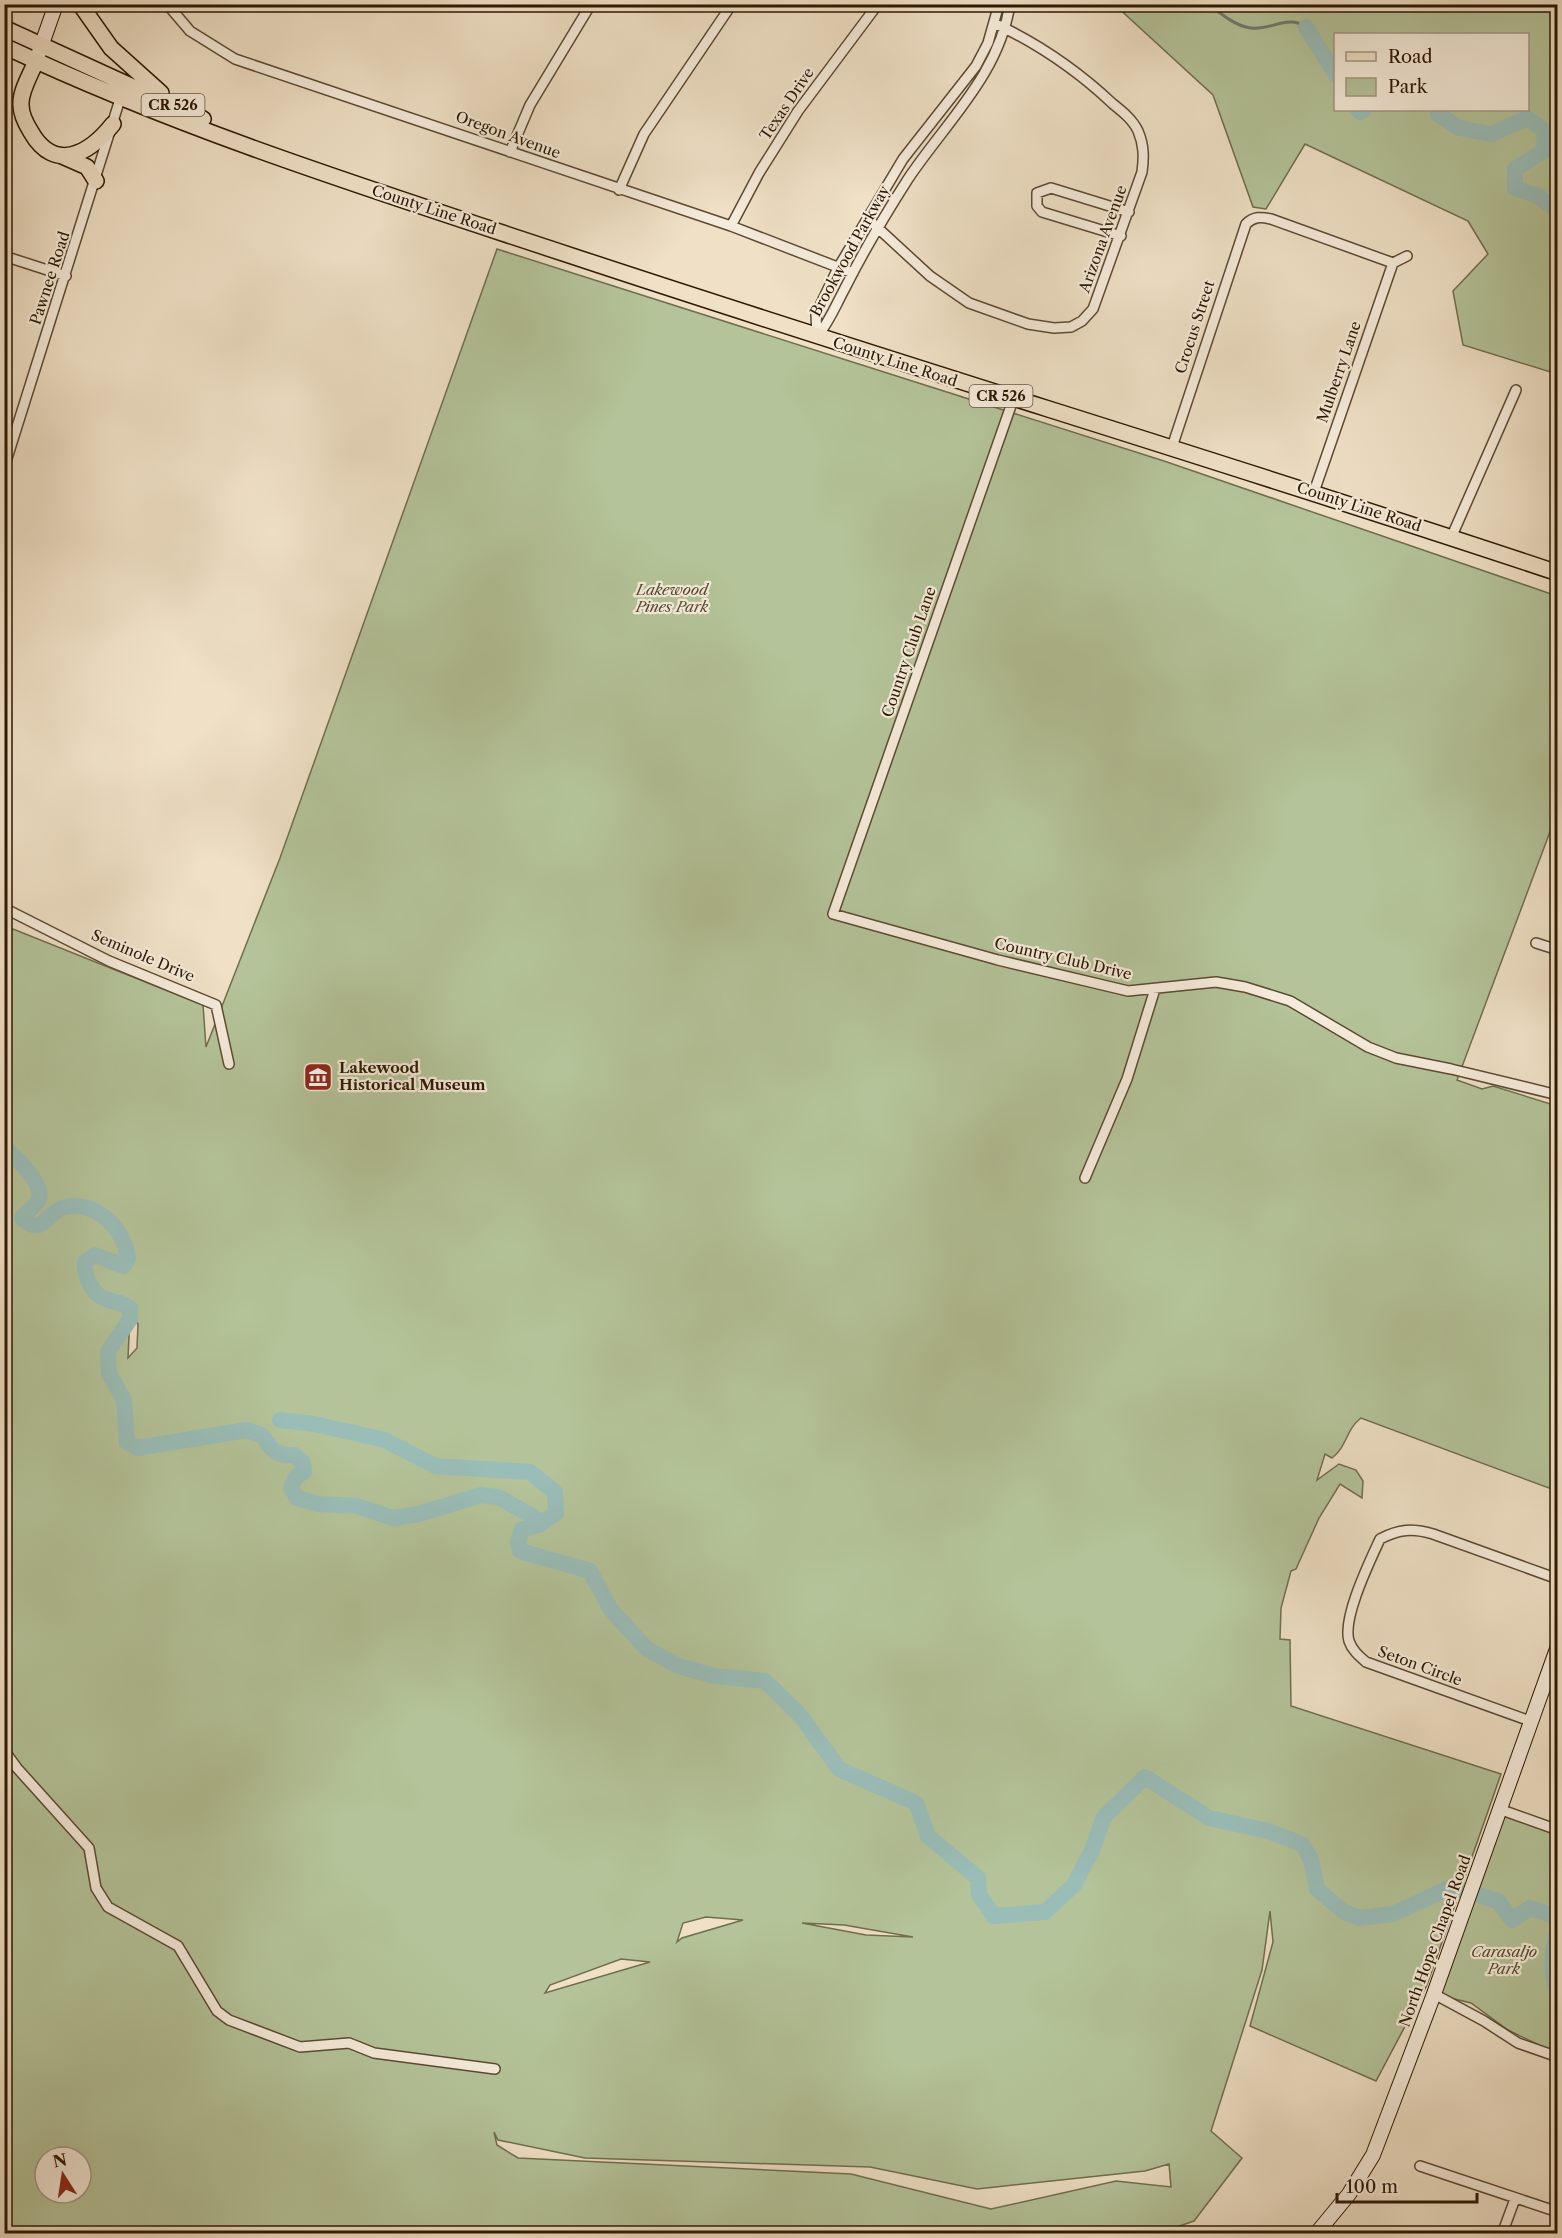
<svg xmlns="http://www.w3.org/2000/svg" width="1562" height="2238" font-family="'Libre Caslon Text',serif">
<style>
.green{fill:#b4c399;stroke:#706e4e;stroke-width:1.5;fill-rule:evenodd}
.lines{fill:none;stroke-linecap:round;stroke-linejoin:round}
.stream{stroke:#6e7b6f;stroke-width:3}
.river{stroke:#9abdb8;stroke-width:16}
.street-casing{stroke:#5d4a33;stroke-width:12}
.secondary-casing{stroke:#2c1802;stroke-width:16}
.primary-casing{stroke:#2c1802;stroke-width:18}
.street{stroke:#f5ebda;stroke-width:9}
.secondary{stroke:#f5ebda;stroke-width:14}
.primary{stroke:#efe0c6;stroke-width:15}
.labels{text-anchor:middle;stroke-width:4.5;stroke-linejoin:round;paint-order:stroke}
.shield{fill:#f5ebda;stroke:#685743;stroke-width:1.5}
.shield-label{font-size:14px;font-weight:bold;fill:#2c1802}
.street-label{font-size:15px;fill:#2c1802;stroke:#f5ebda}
.park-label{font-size:15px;font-style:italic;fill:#554b2f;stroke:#f5ebda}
.poi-label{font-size:15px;font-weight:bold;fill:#2c1802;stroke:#f5ebda;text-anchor:start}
</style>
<rect width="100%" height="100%" fill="#efe0c6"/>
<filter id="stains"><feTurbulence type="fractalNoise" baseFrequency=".00333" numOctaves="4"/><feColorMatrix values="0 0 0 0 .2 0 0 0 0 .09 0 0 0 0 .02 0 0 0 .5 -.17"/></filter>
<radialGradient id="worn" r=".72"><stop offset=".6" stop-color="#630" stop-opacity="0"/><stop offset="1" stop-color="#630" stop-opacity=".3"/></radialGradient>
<path class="green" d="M1115 5H1557V374L1463 345 1453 291 1488 254 1468 221 1305 144 1266 209 1253 207 1213 95ZM1336 34H1528V110H1336Z
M497 249 1164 461 1557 596V813L1457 1080 1482 1089 1493 1086 1557 1106V1491L1361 1418C1346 1429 1347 1447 1332 1458L1325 1454 1317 1480 1339 1464 1356 1470 1363 1481 1362 1498 1340 1484 1319 1518 1296 1569 1291 1571 1281 1608 1280 1639 1290 1640 1291 1706 1501 1774 1427 1985 1376 2081 1250 2026 1273 1942 1270 1911 1262 1970 1211 2131 1242 2158 1194 2221 1159 2233 5 2234V936L8 927 203 1005 206 1047 280 858ZM130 1314 138 1324 137 1348 128 1358ZM706 1917 743 1920 682 1938 677 1942 683 1923ZM802 1923 844 1925 913 1937 866 1935ZM621 1959 650 1962 545 1993 550 1985ZM494 2132 498 2140 585 2158 870 2167 977 2189 1145 2171 1169 2164 1171 2187 1116 2181 991 2209 851 2174 518 2158 497 2145ZM45 2157H81V2193H45Z
M1499 1809 1557 1830V2050L1543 2047 1508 2030 1471 2003 1434 1994Z"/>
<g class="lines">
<path class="stream" d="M1209 4C1221 14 1235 26 1251 28 1270 31 1288 14 1306 27"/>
<path class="river" d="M1306 27 1336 75
M1358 110 1360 112 1364 110
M1439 110 1438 114 1459 128 1492 134 1527 118 1544 130 1545 150 1515 169V188L1538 196 1551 206H1558
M4 1147C15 1157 47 1185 38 1201 35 1206 26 1213 22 1218 27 1222 32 1227 39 1225 47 1222 53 1211 62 1208 94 1198 125 1228 128 1259L123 1266 95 1255 85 1262C84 1277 93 1296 108 1300 118 1303 121 1302 130 1308V1319L108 1352 109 1373 124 1400 127 1442 137 1448 247 1430 263 1436C271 1450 278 1457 295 1455L303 1463 304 1472 296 1477 291 1488 297 1498 318 1504 357 1506 393 1518 419 1514 481 1495 498 1497 534 1517 539 1525
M280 1420 314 1424 385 1440 435 1466 530 1472 555 1492 556 1513 539 1525 522 1529 518 1542 520 1551 590 1571 611 1610 647 1649 678 1666 715 1676 765 1681 800 1715 839 1769 916 1803 928 1836 978 1878 979 1895 994 1916 1045 1912 1074 1885 1092 1850 1104 1817 1145 1777 1209 1818 1268 1831 1302 1844 1311 1859 1317 1889 1343 1911 1359 1918 1393 1914 1451 1887 1498 1901 1512 1920 1530 1908 1552 1915 1558 1923
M1558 1928C1553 1949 1548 1971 1558 1991"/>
<g class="street-casing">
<path id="street" d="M167 4 190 31 235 59 731 226 853 273
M510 152 530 105 591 4
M619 190 644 134 732 4
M867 218 930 276 969 303 1028 324 1054 328 1071 327 1082 321 1093 309 1142 172C1144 157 1144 145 1138 131 1133 120 1123 112 1113 104 1077 70 1039 44 994 23
M731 226 759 173 798 111 878 4
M1121 236 1042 212 1037 206V193L1051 188 1129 212
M4 256 66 276
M1393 263 1407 256
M817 337C829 322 835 307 844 290 863 252 885 215 908 179 946 122 999 75 1010 4
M817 337 816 314 838 268 903 159 976 66 988 43 999 4
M1013 400 833 914 998 960 1128 991 1216 982 1245 987 1290 1001 1368 1047 1396 1058 1451 1069 1558 1095
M1172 447 1246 224C1254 216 1261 217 1271 219L1393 263
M4 468 121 96
M1314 492 1393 263
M1451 538 1516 390
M4 908 109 961 216 1005 229 1064
M1536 943 1558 950
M1085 1178 1127 1079 1155 989
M1530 1721 1366 1662C1359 1656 1352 1650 1349 1641 1342 1618 1370 1561 1380 1539 1399 1529 1413 1528 1433 1534L1558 1579
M4 1750 17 1768 89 1848 96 1888 108 1907 178 1946 217 2011 229 2020 300 2047 349 2043 374 2053 495 2069
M1499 1809 1558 1830
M1434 1994 1484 2021 1518 2043 1558 2057
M1420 2166 1558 2212
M1502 2234 1515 2199"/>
</g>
<g class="secondary-casing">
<path id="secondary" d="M36 61 56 4
M1316 2234 1349 2194 1373 2155 1434 1994 1558 1646"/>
</g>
<g class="primary-casing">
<path id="primary" d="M80 4 111 48 161 93
M4 28 203 119
M4 46C186 132 379 192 569 255 897 364 1229 463 1558 573
M36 61C31 74 20 91 21 105 21 115 26 124 31 132 55 174 90 153 113 124
M62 156 87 167 96 181"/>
</g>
<use href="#street" class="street"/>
<use href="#secondary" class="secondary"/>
<use href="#primary" class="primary"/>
</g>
<defs>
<g id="museum-square" transform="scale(1.5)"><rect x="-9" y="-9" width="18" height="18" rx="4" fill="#8f2418" stroke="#f5ebda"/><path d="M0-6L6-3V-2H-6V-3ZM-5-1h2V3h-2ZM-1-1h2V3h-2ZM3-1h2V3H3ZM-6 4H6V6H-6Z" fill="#fff"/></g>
</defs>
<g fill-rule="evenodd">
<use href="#museum-square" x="318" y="1077"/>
</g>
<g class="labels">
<g class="shield">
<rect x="141.5" y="94" width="63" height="22" rx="4.5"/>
<rect x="969.5" y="385" width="63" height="22" rx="4.5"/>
</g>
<g class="shield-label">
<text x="173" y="110">CR 526</text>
<text x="1001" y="401">CR 526</text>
</g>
<g class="street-label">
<text transform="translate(787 104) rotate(-56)" y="5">Texas Drive</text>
<text transform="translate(508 135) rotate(20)" y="5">Oregon Avenue</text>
<text transform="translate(434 210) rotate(18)" y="5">County Line Road</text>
<text transform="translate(1103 239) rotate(-70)" y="5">Arizona Avenue</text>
<text transform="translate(850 251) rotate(-61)" y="5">Brookwood Parkway</text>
<text transform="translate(50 278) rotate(-72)" y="5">Pawnee Road</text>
<text transform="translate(1195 327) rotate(-72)" y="5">Crocus Street</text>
<text transform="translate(895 362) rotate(18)" y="5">County Line Road</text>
<text transform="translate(1339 372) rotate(-71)" y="5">Mulberry Lane</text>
<text transform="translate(1359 507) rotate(18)" y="5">County Line Road</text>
<text transform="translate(909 652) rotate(-71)" y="5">Country Club Lane</text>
<text transform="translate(143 956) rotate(23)" y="5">Seminole Drive</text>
<text transform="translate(1063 959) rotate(13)" y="5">Country Club Drive</text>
<text transform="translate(1420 1666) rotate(20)" y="5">Seton Circle</text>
<text transform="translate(1435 1941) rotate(-70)" y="5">North Hope Chapel Road</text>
</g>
<g class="park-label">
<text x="672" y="595">Lakewood<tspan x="672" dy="17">Pines Park</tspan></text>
<text x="1504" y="1957">Carasaljo<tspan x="1504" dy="17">Park</tspan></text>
</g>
<g class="poi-label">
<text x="339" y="1073">Lakewood<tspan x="339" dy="17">Historical Museum</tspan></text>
</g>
</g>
<rect width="1562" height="2238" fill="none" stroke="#efe0c6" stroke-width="24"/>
<rect x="6" y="6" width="1550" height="2226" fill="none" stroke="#2c1802" stroke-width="3"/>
<rect x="12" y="12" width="1538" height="2214" fill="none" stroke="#2c1802" stroke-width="1.5"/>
<rect x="1334" y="33" width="195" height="78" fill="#f5ebda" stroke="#a59784" stroke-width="1.5"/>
<rect x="1346" y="52" width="30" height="9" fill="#efe0c6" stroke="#a59784" stroke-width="1.5"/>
<text x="1388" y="63" font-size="18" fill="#2c1802">Road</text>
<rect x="1346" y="78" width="30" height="18" fill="#b4c399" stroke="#a59784" stroke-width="1.5"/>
<text x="1388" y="93" font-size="18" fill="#2c1802">Park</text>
<g transform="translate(63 2175) rotate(348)"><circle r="28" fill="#f5ebda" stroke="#a59784" stroke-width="1.5"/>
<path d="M0-4.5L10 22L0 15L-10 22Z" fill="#8f2418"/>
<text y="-9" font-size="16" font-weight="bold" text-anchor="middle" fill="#2c1802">N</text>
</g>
<path d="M1337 2193v9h140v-9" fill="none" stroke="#2c1802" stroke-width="3"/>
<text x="1346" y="2193" font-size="18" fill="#2c1802" stroke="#f5ebda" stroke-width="4.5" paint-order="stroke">100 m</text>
<rect width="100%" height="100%" filter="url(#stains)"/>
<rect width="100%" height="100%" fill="url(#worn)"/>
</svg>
